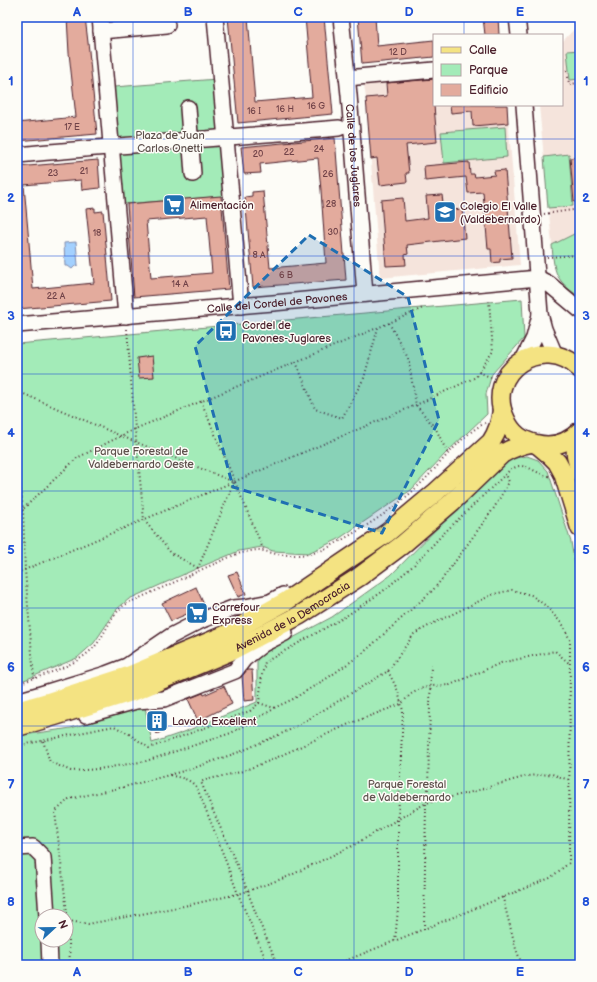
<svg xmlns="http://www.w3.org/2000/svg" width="597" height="982" font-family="'Balsamiq Sans',sans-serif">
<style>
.built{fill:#f5e4dc}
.green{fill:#a3ebb8;stroke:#768572;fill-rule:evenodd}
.water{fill:#a3d0fe;stroke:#7f89aa}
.building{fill:#e3ab9d;stroke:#4a1f2b;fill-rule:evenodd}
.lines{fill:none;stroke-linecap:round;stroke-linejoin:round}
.minor-casing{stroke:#4a1f2b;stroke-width:18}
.major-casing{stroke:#4a1f2b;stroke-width:21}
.path{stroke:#4a1f2b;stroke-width:2;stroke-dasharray:1 3;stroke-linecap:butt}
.minor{stroke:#fdfcf7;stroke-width:15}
.major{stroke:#f4e382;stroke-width:18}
.marked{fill:#1f6fb2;fill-opacity:0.2;stroke:#1f6fb2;stroke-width:3;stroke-dasharray:8 5;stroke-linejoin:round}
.grid{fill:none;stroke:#1d4ed8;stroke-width:1;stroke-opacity:0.55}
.labels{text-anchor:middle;stroke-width:3;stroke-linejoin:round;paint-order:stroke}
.number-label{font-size:9px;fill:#704248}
.park-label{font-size:11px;fill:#60524e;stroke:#fdfcf7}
.street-label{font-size:11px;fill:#4a1f2b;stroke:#fdfcf7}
.poi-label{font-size:11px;fill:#4a1f2b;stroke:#fdfcf7;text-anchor:start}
.neatline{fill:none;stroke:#1d4ed8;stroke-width:1.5}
.grid-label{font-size:13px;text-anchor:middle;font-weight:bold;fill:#1d4ed8}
</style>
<rect width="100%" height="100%" fill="#fdfcf7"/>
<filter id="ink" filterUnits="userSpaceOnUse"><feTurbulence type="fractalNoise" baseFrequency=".025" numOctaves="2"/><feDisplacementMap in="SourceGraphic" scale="8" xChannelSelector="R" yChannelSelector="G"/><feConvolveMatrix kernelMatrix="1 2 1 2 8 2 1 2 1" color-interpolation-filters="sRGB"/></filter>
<g filter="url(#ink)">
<path class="built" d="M580 23V231L552 245 539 105H562V42Z
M434 79V105H507L520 265 380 278 366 98 364 85Z"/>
<path class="green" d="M580 50V79L570 80 567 51Z
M217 79 226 196 124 204 114 87Z
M505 127 507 157 444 163 441 132Z
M569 154 573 206 548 208 544 157Z
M580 231V297C574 293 566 288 561 281 553 271 553 257 552 245Z
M522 299 524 338 492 374 486 394 487 414 447 452 411 490 337 540 308 553 273 551 262 547 239 551 198 568 129 599 117 609 94 643 77 658 27 679 17 682V344Z
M527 456 538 460 548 471 571 542 580 594V965H17V736L71 728 139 708 145 707 152 743 184 732 257 702V657L332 617 391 575 449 516 510 459ZM42 916H66V940H42Z"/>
<path class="water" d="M76 242 78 265 75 266 72 269 68 266H65L64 243Z"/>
<path class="building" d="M67 17H85L89 51 97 134 17 141V123L76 117 69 53Z
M228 17H248L255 102 312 97 305 17H324L333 114 238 123Z
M358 17H375L377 46 434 40V57L362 64Z
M483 17H498L499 35H485Z
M434 79V105L437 142 406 145 409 173H406L407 182 380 185 377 158 371 159 366 98 387 96 386 83Z
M450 105H507L508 123 473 126 472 111 451 113Z
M335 138 346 280 253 287 245 197 252 196V192L263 191 270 268 326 263 321 190 318 158 260 164 261 173 244 174 241 147Z
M580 157V202H574L570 158Z
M98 160 100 188 82 190 81 180 24 185 33 289 94 283 86 209 95 208V212L103 211 111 301 17 309V167Z
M469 162 470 174H474L475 177 495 175 494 171 505 170 512 258 500 259V262L492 263 491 249H488L483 192 468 193 466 177 425 181 424 166Z
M442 195 444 211 462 209 465 238 407 245 408 254 405 255 406 265 386 266 381 200 403 198 405 221 428 218 426 196Z
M221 196 229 289 134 297 127 204ZM207 216 212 273 151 278 146 221Z
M152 356 154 377 139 378 137 358Z
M237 572 246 594 238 597 228 575Z
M196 587 206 609 191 616 189 613 171 621 162 603Z
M247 670H252L254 700 244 701 242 676Z
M224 686 232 704 198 721 188 699 203 693 204 695Z
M157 709 166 729 157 734 147 713Z"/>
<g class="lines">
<g class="minor-casing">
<g id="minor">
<path d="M100 17 126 316"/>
<path d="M215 17 241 306"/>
<path id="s1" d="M341 17 349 95 365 294"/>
<path d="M517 17 519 35"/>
<path d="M101 31 167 25"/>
<path d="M347 78 434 70"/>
<path d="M524 105 540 314 544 329 555 355"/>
<path d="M188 108 193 174"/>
<path d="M17 155C124 145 232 137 339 128"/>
<path d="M538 278 549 284 580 310"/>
<path id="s2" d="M17 325 273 303 538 278"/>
<path d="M523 360 534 338 540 315"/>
<path d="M17 701 41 694 106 674 127 666 171 636 202 620 233 608 245 607 270 602 283 595"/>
<path d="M86 715 136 701 164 699 235 671 244 659 263 644 285 633"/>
<path d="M17 848 33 847 43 857 47 916"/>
<path d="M49 940 50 965"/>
</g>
</g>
<g class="major-casing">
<g id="major">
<path d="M580 369C543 332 482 372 506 420 511 432 522 441 536 444 552 448 568 443 580 431"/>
<path d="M575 436 576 456 580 472"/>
<path d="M538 445 551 456 557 462 563 473 580 528"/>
<path d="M17 711 48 702 128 676 225 635 285 602 387 533 436 492 491 442C498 431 500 423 502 410"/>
<path id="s3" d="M17 727 55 716 135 691 231 651 300 615 359 577 402 545 452 502 502 454C512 448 520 445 531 443"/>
</g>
</g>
<path class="path" d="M562 71 567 70 569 84 580 83
M544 214 580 209
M547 257 580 255
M389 323 408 358 416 405 436 429 447 452 449 454
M127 329 135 429 144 520 171 553 198 568
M296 362 315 409 342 418 364 378 378 328
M479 372 492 378
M17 391 121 436 234 482 198 568 199 571
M201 401 264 551
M17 458 23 509 25 570 34 678
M17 518 23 509 77 458 135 429 389 323 423 308
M17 573 416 405 476 377 493 351 489 301
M388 671 398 691 403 711 398 819V909L395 941
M17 684C43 675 78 666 96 645 105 634 111 616 122 607 124 605 127 604 130 602 156 591 181 579 207 567 218 563 230 556 241 553 246 552 253 550 259 550 265 551 271 553 277 554 294 556 311 556 327 548 359 531 391 512 417 487 439 467 459 436 485 423
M259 703 274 708 293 699 329 677 363 653 433 590 443 578 494 508 509 482 506 474
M43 741 50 762 71 771 99 769 146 761 231 733 274 709
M17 746 114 726 129 734 149 748 180 737 250 711 259 703 262 675 265 662 343 618 382 592 414 565 443 534 511 469C514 468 517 466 520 466 531 466 538 475 549 476
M170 775C182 779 188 777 197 788L214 830 238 894 263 953 266 965
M503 897 504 903 516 949 522 965
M68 921 88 924 184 906 242 893 287 877 352 846 426 803 428 789 431 664
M424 929 426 803 472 792 527 776 552 774 569 780
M70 965 68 921 55 812 69 799 128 786 191 769 242 751 292 729 388 671 414 634 432 624 494 594 512 590 531 595 546 606 563 625 570 640 569 863 550 878 335 965
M278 965 258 919 241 874 213 811 201 782 205 780 240 772 269 761 349 724 401 704 411 694 420 689 431 686 450 685 501 663 555 651 570 664"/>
<use href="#minor" class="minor"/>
<use href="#major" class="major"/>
</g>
</g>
<path class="marked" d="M309 235 408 297 439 420 382 533 233 487 195 346Z"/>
<path class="grid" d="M133 17V965M243 17V965M354 17V965M464 17V35M464 105V965M17 139H580M17 256H580M17 374H580M17 491H580M17 608H580M17 726H580M17 843H580"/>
<defs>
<g id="supermarket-square" transform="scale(1.15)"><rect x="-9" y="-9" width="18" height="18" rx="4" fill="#1f6fb2" stroke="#fdfcf7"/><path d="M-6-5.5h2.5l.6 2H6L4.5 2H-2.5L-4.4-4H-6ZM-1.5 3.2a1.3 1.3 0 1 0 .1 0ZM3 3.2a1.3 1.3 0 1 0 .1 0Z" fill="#fff"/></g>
<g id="school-square" transform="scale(1.15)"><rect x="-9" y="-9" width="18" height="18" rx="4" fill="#1f6fb2" stroke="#fdfcf7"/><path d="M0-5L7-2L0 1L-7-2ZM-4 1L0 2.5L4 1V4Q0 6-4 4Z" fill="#fff"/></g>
<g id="bus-square" transform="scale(1.15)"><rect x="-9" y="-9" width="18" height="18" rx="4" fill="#1f6fb2" stroke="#fdfcf7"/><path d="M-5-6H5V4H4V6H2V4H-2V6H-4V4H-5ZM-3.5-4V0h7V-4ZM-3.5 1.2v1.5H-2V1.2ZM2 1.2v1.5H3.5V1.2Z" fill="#fff"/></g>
<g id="building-square" transform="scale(1.15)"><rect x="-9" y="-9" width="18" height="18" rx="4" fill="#1f6fb2" stroke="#fdfcf7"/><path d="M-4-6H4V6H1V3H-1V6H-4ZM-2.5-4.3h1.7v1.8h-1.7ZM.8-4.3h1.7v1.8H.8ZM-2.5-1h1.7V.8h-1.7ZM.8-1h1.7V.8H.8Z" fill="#fff"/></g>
</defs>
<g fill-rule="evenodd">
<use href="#supermarket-square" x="174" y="205"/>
<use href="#school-square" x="445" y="212"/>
<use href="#bus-square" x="226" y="331"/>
<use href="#supermarket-square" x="197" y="613"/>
<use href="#building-square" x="157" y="721"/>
</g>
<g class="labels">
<g class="number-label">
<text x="398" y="55">12 D</text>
<text x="316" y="109">16 G</text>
<text x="285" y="112">16 H</text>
<text x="254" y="114">16 I</text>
<text x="72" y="130">17 E</text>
<text x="319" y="152">24</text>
<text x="289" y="155">22</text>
<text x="258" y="157">20</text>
<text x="84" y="174">21</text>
<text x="53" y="176">23</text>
<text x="328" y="177">26</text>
<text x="331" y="207">28</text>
<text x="333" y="235">30</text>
<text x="97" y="236">18</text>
<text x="259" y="258">8 A</text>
<text x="286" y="278">6 B</text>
<text x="180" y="287">14 A</text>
<text x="56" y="299">22 A</text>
</g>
<g class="park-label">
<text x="170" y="139">Plaza de Juan<tspan x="170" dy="13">Carlos Onetti</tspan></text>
<text x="141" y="455">Parque Forestal de<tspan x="141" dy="13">Valdebernardo Oeste</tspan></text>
<text x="407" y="788">Parque Forestal<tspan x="407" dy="13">de Valdebernardo</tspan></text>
</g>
<g class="street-label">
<text dy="4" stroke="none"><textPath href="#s1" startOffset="139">Calle de los Juglares</textPath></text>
<text dy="4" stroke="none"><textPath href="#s2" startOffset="261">Calle del Cordel de Pavones</textPath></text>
<text dy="4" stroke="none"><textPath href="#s3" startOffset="298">Avenida de la Democracia</textPath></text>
</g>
<g class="poi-label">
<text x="190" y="209">Alimentación</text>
<text x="460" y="210">Colegio El Valle<tspan x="460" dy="13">(Valdebernardo)</tspan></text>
<text x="242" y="329">Cordel de<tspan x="242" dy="13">Pavones-Juglares</tspan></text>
<text x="212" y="611">Carrefour<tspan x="212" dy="13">Express</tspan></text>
<text x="172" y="725">Lavado Excellent</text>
</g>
</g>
<rect width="597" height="982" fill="none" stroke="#fdfcf7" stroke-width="44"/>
<rect x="433" y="34" width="130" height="72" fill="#fdfcf7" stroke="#b5a4a5"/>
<rect x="441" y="47" width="20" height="6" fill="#f4e382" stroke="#b5a4a5"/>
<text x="469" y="54" font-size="12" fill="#4a1f2b">Calle</text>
<rect x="441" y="64" width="20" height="12" fill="#a3ebb8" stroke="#b5a4a5"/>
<text x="469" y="74" font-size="12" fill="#4a1f2b">Parque</text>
<rect x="441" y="84" width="20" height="12" fill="#e3ab9d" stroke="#b5a4a5"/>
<text x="469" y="94" font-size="12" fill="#4a1f2b">Edificio</text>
<g transform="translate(54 928) rotate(68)"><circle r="19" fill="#fdfcf7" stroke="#b5a4a5"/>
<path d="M0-3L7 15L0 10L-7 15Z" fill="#1f6fb2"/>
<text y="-6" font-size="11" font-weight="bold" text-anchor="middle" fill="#4a1f2b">N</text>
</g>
<rect x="22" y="22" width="553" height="938" class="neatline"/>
<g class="grid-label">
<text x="77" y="16">A</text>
<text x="188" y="16">B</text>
<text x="298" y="16">C</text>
<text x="409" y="16">D</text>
<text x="520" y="16">E</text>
<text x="11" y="85">1</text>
<text x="586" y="85">1</text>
<text x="11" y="202">2</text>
<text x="586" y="202">2</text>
<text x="11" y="320">3</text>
<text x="586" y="320">3</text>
<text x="11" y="437">4</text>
<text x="586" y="437">4</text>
<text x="11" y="554">5</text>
<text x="586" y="554">5</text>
<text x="11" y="671">6</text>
<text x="586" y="671">6</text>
<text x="11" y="789">7</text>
<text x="586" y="789">7</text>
<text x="11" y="906">8</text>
<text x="586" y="906">8</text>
<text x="77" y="976">A</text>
<text x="188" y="976">B</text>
<text x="298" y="976">C</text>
<text x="409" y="976">D</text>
<text x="520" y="976">E</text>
</g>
</svg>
